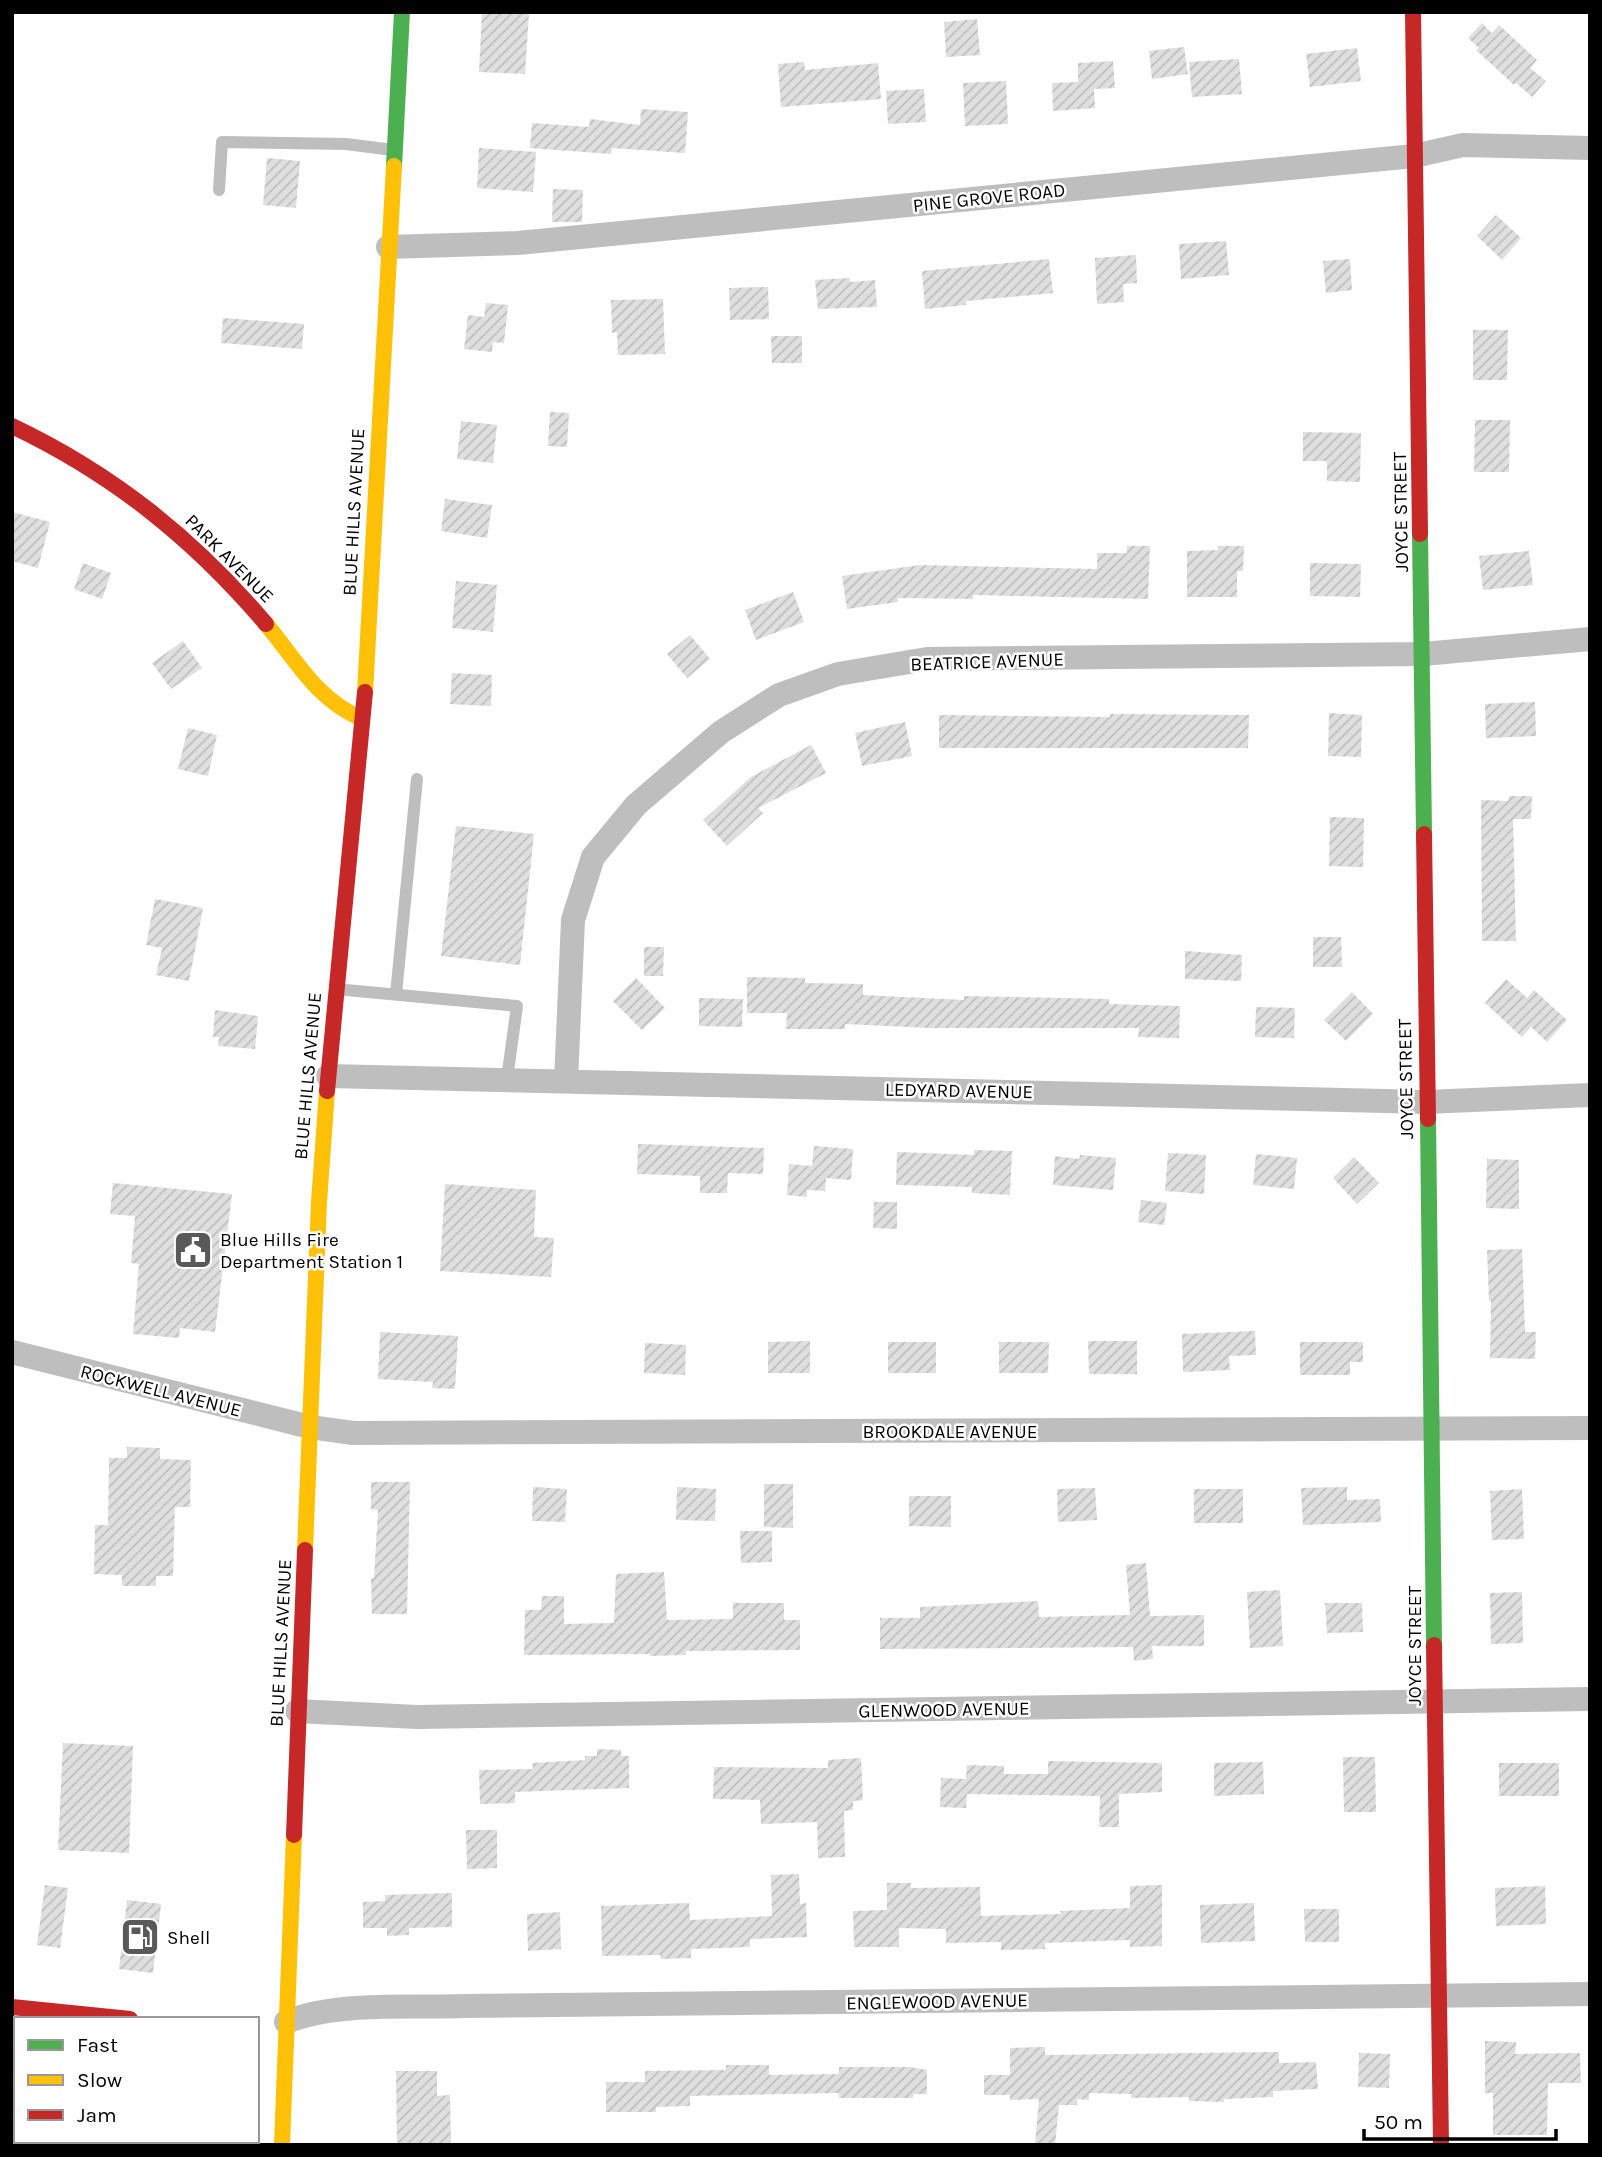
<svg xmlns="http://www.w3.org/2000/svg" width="1602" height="2157" font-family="Karla,sans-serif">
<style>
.building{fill:url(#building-hatch)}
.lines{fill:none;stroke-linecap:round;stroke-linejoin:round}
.lane{stroke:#bebebe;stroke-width:12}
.street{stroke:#bebebe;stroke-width:24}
.fast{stroke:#4caf50;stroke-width:16}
.slow{stroke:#ffc107;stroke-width:16}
.jam{stroke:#c62828;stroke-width:16}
.labels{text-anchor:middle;stroke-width:5;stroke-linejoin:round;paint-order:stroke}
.street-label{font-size:19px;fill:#000;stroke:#fff}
.poi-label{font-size:19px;fill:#000;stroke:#fff;text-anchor:start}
</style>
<defs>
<pattern id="building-hatch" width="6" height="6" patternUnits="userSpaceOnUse" patternTransform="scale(1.75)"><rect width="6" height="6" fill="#dfdfdf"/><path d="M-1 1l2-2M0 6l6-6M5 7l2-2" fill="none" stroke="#bebebe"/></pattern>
</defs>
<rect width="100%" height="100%" fill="#fff"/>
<path class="building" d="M482 12 529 13 525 74 479 72Z
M977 19 980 55 946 57 944 22Z
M1482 23 1492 33 1499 25 1537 60 1530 68 1546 81 1532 97 1516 83 1514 85 1476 50 1479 48 1468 38Z
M1184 47 1188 74 1152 79 1149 51Z
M1357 48 1361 81 1310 87 1306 54Z
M1239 59 1242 94 1192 97 1189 62Z
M1113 61 1115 88 1094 89 1095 108 1053 111 1052 83 1078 82V63Z
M804 62 805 70 878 63 881 99 781 107 778 64Z
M1006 81 1008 124 965 126 963 83Z
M924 89 926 122 888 124 886 91Z
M641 109 688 112 685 153 612 148 611 154 530 148 532 123 589 127 590 119 640 125Z
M479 148 536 152 533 192 477 188Z
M267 158 300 161 296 208 263 205Z
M553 189 583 190 582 222H552Z
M1496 215 1521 238 1502 260 1477 236Z
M1226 241 1229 275 1181 279 1179 244Z
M1136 255 1137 283 1123 284 1124 302 1097 304 1095 258Z
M1049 259 1053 293 966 301V305L925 309 922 271Z
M1350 259 1352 290 1326 293 1323 261Z
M850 278V282L875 280 877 307 818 309 815 280Z
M768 287 769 319 730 320 729 288Z
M663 299 665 354 618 355 617 332 612 333 611 300Z
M486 303 508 305 504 343 493 342 492 352 464 349 468 315 484 317Z
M223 318 304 324 302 349 221 343Z
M1473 330H1508L1507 380H1473Z
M771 336H802V363H772Z
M550 412 569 413 567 447 548 446Z
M1475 420H1510L1509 472H1474Z
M461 421 497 425 493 463 457 459Z
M1303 432 1361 433 1360 482 1327 481V461H1303Z
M445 499 492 505 487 538 441 531Z
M12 512 50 522 38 568 12 561Z
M1127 546H1150L1148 599 973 595V599L897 598 898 602 847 609 842 576 920 565 1097 569V553H1127Z
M1218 546H1244L1243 571H1237V597H1187V551L1218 550Z
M1529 551 1533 585 1483 590 1479 556Z
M83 563 111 573 102 599 74 589Z
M1310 563 1361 564 1360 597 1310 596Z
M456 581 497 585 493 632 452 628Z
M793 592 804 622 756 640 745 610Z
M690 635 710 659 687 678 667 654Z
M183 641 202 668 171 689 152 663Z
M452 673 492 675 491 706 450 704Z
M1535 702 1536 736 1486 738 1485 704Z
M1329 713 1362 715 1361 757 1328 756Z
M1110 714 1249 715 1248 748H939V715L1110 717Z
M905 722 912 756 862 766 855 733Z
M188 728 217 735 208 776 178 769Z
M811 745 826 773 758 808 763 813 727 846 703 820 751 777Z
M1509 796H1532L1531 819H1513L1516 941H1482L1481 800 1508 801Z
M1330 817 1364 818 1363 867 1329 866Z
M456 826 534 834 520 965 441 956Z
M155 899 203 908 189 981 156 975 162 948 146 945Z
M1313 937H1341L1342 967H1313Z
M644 947H664L663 976H644Z
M1185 951 1242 955 1241 981 1185 979Z
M747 977 805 978V983L863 984V995L964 1000V996L1109 999V1004L1180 1006 1179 1038 1138 1037 1139 1028H929L845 1024V1029H786L787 1013H747Z
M636 978 665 1008 642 1030 613 1001Z
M1506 979 1527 998 1534 990 1567 1020 1547 1042 1531 1027 1522 1037 1485 1003Z
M1352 992 1373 1014 1346 1041 1324 1020Z
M699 998 743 999 742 1027 699 1026Z
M1256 1007 1295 1008 1294 1038 1255 1037Z
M215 1010 258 1016 255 1049 218 1046 219 1037H213Z
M638 1144 764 1148 763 1174 728 1173 727 1193H700V1176L637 1174Z
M814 1146 853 1149 851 1180 826 1178 825 1191 807 1190V1197L787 1195 789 1164 812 1166Z
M974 1150 1012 1151 1010 1195 972 1193V1187L896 1185 897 1152 974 1155Z
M1168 1153 1206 1155 1204 1194 1165 1191Z
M1256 1154 1297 1158 1294 1189 1253 1185Z
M1080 1155 1116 1158 1113 1190 1053 1185 1055 1156 1079 1159Z
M1354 1157 1379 1183 1357 1204 1333 1178Z
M1487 1159 1519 1160V1209L1486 1208Z
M113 1183 232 1194 215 1332 180 1328 179 1338 133 1334 139 1264 131 1263 135 1216 110 1214Z
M445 1184 536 1190 534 1237 554 1238 551 1277 440 1271Z
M1141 1200 1167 1203 1164 1225 1138 1222Z
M874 1202H897V1229L873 1228Z
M1522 1249 1525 1332H1536L1535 1359 1490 1358 1491 1301H1489L1487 1250Z
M1255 1331 1256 1355 1229 1356 1230 1370 1183 1372 1182 1334Z
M380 1332 458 1336 455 1389 432 1388 433 1382 378 1379Z
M810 1341V1373H768V1342Z
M1088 1341H1137V1374H1089Z
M888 1342H936V1373H888Z
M999 1342H1049L1048 1373H999Z
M1300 1342H1363V1362H1350V1375H1300Z
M645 1343 686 1345 685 1375 644 1373Z
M127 1447 160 1448V1459L191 1460 190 1507H175L173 1576H156V1586H122V1575L94 1574 95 1525H108L109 1458H127Z
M371 1482H410L407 1614H372L371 1578H374L378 1510 371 1509Z
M764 1484H793V1528L764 1527Z
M533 1487 567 1489 565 1522 532 1521Z
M677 1487 716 1489 715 1521 676 1520Z
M1347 1487V1500L1380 1499 1381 1522 1303 1525 1301 1488Z
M1095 1488 1097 1520 1058 1522 1057 1489Z
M1194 1489H1243V1523H1194Z
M1522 1489 1524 1539 1492 1540 1490 1491Z
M909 1496H951V1527L909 1526Z
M740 1531H772V1562L741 1563Z
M1146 1563 1150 1616 1204 1615V1646H1152L1153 1659 1134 1661 1133 1647 880 1649V1618H920V1607L1038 1601 1039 1617 1130 1615 1126 1565Z
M664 1572 667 1620 733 1619V1603H784V1620H800V1650L686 1651V1655L650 1656V1654L524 1655 525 1610H541L542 1596H564V1624L614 1623 616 1574Z
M1280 1590 1283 1646 1250 1648 1247 1592Z
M1522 1592 1523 1643 1491 1644 1490 1593Z
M1325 1603H1362L1363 1632 1327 1633Z
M63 1743 133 1746 129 1853 58 1850Z
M597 1749 621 1750V1756H629V1788L515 1792V1803L480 1804 479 1770 533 1769 532 1763 585 1760V1756H597Z
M1343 1757H1375L1376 1812H1344Z
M861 1758 863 1800 853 1801V1810L844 1811 845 1857 818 1858 817 1822 761 1824 760 1800 713 1799 714 1767 828 1768V1760Z
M1048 1761 1162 1763V1792L1119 1794V1827H1099L1100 1796 967 1794 966 1808 940 1807 941 1778 966 1779 967 1765 1004 1766V1774H1048Z
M1263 1762 1264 1794 1214 1796V1763Z
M1499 1763H1559V1796H1499Z
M466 1830H497V1868L467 1869Z
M799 1874 800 1904 806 1903 807 1937 750 1939V1947L691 1949V1958L661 1959 660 1955 602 1956 601 1906 689 1903 690 1920 772 1916 771 1875Z
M887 1883H911V1888L980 1887 981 1916 1061 1914 1060 1911 1130 1908V1886L1162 1885V1946L1130 1947V1940L1045 1943V1949L1001 1950V1942L946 1943V1929L899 1928V1947H854L853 1911 887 1910Z
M45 1885 68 1888 60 1948 37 1945Z
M1545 1886 1546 1924 1496 1926 1495 1888Z
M452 1893V1927L409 1928V1935L387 1936V1928H363V1902L385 1901V1895Z
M127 1900 161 1904 153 1973 119 1969Z
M1254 1903 1255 1941 1201 1943 1200 1905Z
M1304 1909H1339V1942H1305Z
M560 1912 561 1949 528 1951 527 1914Z
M1485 2041 1516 2042 1515 2054 1580 2053 1581 2083H1548L1547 2135H1493V2093H1485Z
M1045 2047V2055L1279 2052V2063L1316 2062 1318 2089 1273 2091V2097L1224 2099V2102L1189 2101V2097L1131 2098V2094L1089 2093V2100L1077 2099V2105H1059L1055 2145H1035L1039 2099 1010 2100V2095H984V2075H1010V2048Z
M1359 2053 1390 2054 1389 2088 1358 2087Z
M726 2065H769V2075L839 2074V2067H910L927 2070V2094H913V2098H839V2093L690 2096V2106L656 2107V2112H606V2082H645V2071L726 2070Z
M396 2071H437V2096L450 2095 451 2145H397Z"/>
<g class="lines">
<path class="lane" d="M219 190 222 142 346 144 393 150
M335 989 517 1006 507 1079
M396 994 417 779"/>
<path class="street" d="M388 247 518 243 1414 156 1463 145 1590 148
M328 1076 1426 1102 1590 1095
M566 1081 573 920 593 857 636 805 721 732 779 695 838 674 927 659 1423 654 1590 639
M12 1352 310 1427 353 1433 1590 1428
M297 1711 417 1717 1590 1699
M286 2022C338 2001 409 2008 465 2006L1590 1994"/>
<path class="fast" d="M394 166 402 12
M1420 534 1424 834
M1428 1119 1434 1645"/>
<path class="slow" d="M266 624C297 661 316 699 362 719
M365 692 394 166
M305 1550 319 1202 327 1091
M282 2145 294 1835"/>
<path class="jam" d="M1413 12 1420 534
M12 426C113 474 194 539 266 624
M1424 834 1428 1119
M327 1091 365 692
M1434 1645 1441 2145
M294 1835 305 1550
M12 2007 130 2019"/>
</g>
<defs>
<g id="civic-square" transform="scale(2.0125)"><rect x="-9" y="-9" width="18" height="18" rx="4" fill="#595959" stroke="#fff"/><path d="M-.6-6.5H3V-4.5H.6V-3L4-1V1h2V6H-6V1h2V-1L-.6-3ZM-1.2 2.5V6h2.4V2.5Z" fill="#fff"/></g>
<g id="fuel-square" transform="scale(2.0125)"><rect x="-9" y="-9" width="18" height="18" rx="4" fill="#595959" stroke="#fff"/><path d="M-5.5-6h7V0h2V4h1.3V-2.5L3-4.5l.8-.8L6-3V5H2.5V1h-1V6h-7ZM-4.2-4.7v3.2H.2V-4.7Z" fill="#fff"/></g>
</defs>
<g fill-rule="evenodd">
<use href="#civic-square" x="193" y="1250"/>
<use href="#fuel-square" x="140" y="1937"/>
</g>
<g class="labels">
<g class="street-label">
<text transform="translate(989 197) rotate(-6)" y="7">PINE GROVE ROAD</text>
<text transform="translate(353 512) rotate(-87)" y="7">BLUE HILLS AVENUE</text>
<text transform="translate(1400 512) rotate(-91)" y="7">JOYCE STREET</text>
<text transform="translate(230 558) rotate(45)" y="7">PARK AVENUE</text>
<text transform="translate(987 661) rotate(-2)" y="7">BEATRICE AVENUE</text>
<text transform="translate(307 1076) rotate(-85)" y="7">BLUE HILLS AVENUE</text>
<text transform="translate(1405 1079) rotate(-91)" y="7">JOYCE STREET</text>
<text transform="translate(959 1090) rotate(1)" y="7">LEDYARD AVENUE</text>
<text transform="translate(161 1390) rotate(14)" y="7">ROCKWELL AVENUE</text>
<text x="950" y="1438">BROOKDALE AVENUE</text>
<text transform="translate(280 1643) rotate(-87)" y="7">BLUE HILLS AVENUE</text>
<text transform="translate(1414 1646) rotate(-90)" y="7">JOYCE STREET</text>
<text transform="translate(944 1709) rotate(-1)" y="7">GLENWOOD AVENUE</text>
<text transform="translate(937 2001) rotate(-1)" y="7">ENGLEWOOD AVENUE</text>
</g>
<g class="poi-label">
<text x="220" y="1246">Blue Hills Fire<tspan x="220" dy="22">Department Station 1</tspan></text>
<text x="167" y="1944">Shell</text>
</g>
</g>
<rect width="1602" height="2157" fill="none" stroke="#000000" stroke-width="28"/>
<rect x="14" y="2017" width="245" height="126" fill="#ffffff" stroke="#999999" stroke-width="2"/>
<rect x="28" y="2040" width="35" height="10" fill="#4caf50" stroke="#999999" stroke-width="2"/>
<text x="77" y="2052" font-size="21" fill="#000000">Fast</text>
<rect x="28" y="2075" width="35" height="10" fill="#ffc107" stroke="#999999" stroke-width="2"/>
<text x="77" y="2087" font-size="21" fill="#000000">Slow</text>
<rect x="28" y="2110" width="35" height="10" fill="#c62828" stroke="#999999" stroke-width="2"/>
<text x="77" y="2122" font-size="21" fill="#000000">Jam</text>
<path d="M1364 2129v10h192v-10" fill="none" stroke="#000000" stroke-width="3.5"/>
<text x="1374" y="2129" font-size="21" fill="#000000" stroke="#ffffff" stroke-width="5" paint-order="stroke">50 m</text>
</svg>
